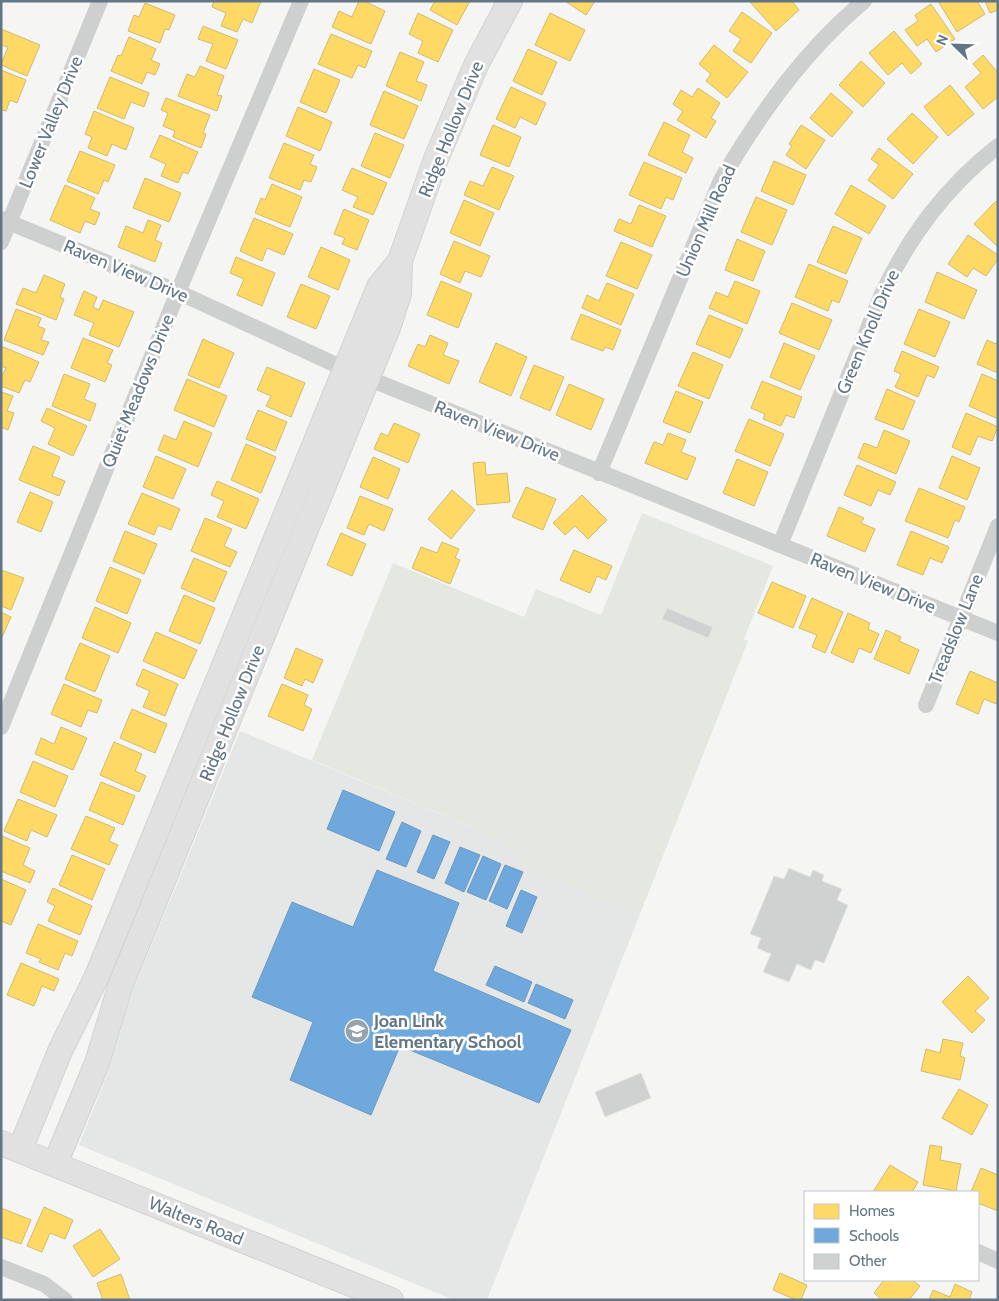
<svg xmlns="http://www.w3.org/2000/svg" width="999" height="1301" font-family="Cabin,sans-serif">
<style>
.built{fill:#e5e7e6}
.green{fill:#e4e8e1}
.homes{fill:#ffd966;stroke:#d0bb6f}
.schools{fill:#6fa8dc;stroke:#6b99c2}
.building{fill:#d0d1d1;stroke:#e4e4e3}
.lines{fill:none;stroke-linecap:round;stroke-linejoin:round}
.secondary-casing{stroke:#d1d3d3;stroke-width:26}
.street{stroke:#ced0d0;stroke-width:16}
.secondary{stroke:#e1e1e2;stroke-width:24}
.labels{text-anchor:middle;stroke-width:5;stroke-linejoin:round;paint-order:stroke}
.street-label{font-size:18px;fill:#637685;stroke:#fff}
.poi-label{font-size:18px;font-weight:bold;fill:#637685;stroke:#fff;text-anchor:start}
</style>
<rect width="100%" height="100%" fill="#f5f5f3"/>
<path class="built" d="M240 731 494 836 527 868 640 914 487 1300H454L79 1145 108 1072 133 990Z"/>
<path class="green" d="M642 513 773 566 744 639 748 641 640 914 527 868 494 836 312 760 393 563 524 617 536 589 601 615Z"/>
<path class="homes" d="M214 1H261L252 23 243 19 237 32 221 26 226 13 212 7Z
M359 1H364L385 11 371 44 332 27 339 11 352 17Z
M435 1H470L457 25 430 10Z
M565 1H595L586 15Z
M792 1 799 10 776 31 750 2Z
M938 1H977L985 14 957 32Z
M985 1H998V10L990 13Z
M145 3 175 15 169 30 165 29 160 43 128 31 134 15 139 17Z
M931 4 955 39 936 52 927 39 917 46 905 30 918 21 915 15Z
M742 12 772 33 751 63 733 51 741 39 729 31Z
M418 13 453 30 438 62 418 53 423 41 409 34Z
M550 13 585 30 570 61 535 45Z
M203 26 238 40 226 69 206 61 213 44 198 39Z
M1 29 40 45 27 76 1 65 8 47 1 45Z
M894 31 922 64 911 74 902 63 888 75 869 53Z
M331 34 372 51 365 68 358 65 352 78 318 64Z
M129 37 156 49 151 60 160 64 155 75 147 72 142 84 111 71 118 55 121 56Z
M714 45 748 72 727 98 706 81 711 74 699 64Z
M528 49 557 62 542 95 513 81Z
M400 52 424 62 416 81 427 85 421 101 386 86Z
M983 55 998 73V97L983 109 965 87 981 73 973 64Z
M861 61 885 83 863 107 839 85Z
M200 66 224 76 217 95 222 96 217 111 178 96 187 74 195 77Z
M314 69 340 80 326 113 300 102Z
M1 70 26 80 17 103 10 100 6 111 1 110Z
M110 77 149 93 144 107 131 102 124 119 97 108Z
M950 85 974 114 948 136 924 107Z
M511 87 546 103 536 125 520 117 515 128 496 119Z
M698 88 720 103 711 118 716 121 706 138 677 120 683 111 673 104 681 90 692 97Z
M384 91 418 106 404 139 370 125Z
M831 93 853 112 832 137 810 118Z
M166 98 210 115 203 133 206 134 201 148 173 137 175 131 163 126 168 113 161 110Z
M298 107 332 122 320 151 286 136Z
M94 111 134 128 126 150 112 144 107 156 88 148 92 137 85 134Z
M912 113 938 137 913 164 887 139Z
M664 122 690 135 682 152 693 158 686 173 648 155Z
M493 125 521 137 509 167 480 155Z
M801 125 825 140 806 169 786 155 792 146 789 144Z
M375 133 404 145 390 178 361 166Z
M160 135 198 152 188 174 183 172 178 183 161 176 166 164 150 157Z
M284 143 314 155 310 164 317 167 311 182 304 180 300 190 269 178Z
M879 148 913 174 893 199 868 180 879 165 871 159Z
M80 151 115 165 108 182 104 180 98 194 67 181Z
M774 161 806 175 793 205 761 191Z
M644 162 682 178 673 200 666 197 661 209 629 195Z
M492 167 514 176 499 210 464 195 470 181 483 186Z
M352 168 387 183 373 215 353 207 358 197 342 190Z
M145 178 181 193 169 222 133 208Z
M272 184 302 197 290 227 255 213 261 198 265 200Z
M65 185 95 198 90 209 100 213 95 225 85 221 80 233 50 220Z
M851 185 886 206 869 234 835 214Z
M756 197 787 210 772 245 741 232Z
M464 200 494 213 480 246 450 233Z
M996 201 998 203V247L974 224Z
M639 205 666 216 652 247 614 231 619 219 631 224Z
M344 209 369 220 357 250 342 244 345 238 334 234Z
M254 218 293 234 284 255 267 248 262 261 240 251Z
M148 220 161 225 155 240 162 243 155 262 118 247 126 226 143 233Z
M833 226 862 238 846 274 817 262Z
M968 235 998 255V259L986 276 973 268 967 277 948 264Z
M737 239 765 251 753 281 725 270Z
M454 241 490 256 481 277 465 271 460 283 440 274Z
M621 242 652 255 637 289 606 276Z
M321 247 350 260 338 290 308 277Z
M236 257 275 273 262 306 237 295 244 279 230 273Z
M809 264 848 281 839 303 832 300 828 311 795 297Z
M937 272 977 290 964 319 925 302Z
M44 275 65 284 60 297 64 299 56 320 16 304 23 288 36 293Z
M441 281 472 294 458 328 427 315Z
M735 281 760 291 747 324 709 308 716 292 728 297Z
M607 283 634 294 621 325 582 308 587 295 599 301Z
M301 284 330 296 316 329 287 317Z
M84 291 97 297 93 307 99 310 103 300 134 312 119 347 89 335 94 323 74 315Z
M792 303 832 320 819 350 779 333Z
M16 309 41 318 38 326 45 329 41 340 49 342 43 355 4 340Z
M919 309 950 322 935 357 904 344Z
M581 314 621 330 613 350 605 347 603 351 571 339Z
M709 315 743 329 730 358 696 344Z
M430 335 448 343 443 355 459 361 449 384 408 366 418 344 425 347Z
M83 338 113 350 107 363 112 365 105 382 71 368Z
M203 339 234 353 219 388 188 375Z
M987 340 996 344 998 340V373L977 364Z
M496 343 527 357 511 396 479 382Z
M784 343 815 356 800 390 770 377Z
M1 346 39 362 30 382 25 380 19 393 1 386V378L6 368 1 366Z
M902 351 939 367 934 378 927 375 918 397 895 387 901 374 894 371Z
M693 352 723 365 709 399 678 386Z
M534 365 564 377 550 411 520 398Z
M267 367 305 383 291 417 266 406 271 396 257 390Z
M64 374 90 384 84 399 96 404 90 421 52 406Z
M982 374 998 381V419L969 406Z
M187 379 227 396 214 427 174 410Z
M762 381 802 397 794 418 786 415 781 426 763 419 765 414 751 408Z
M569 384 604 399 591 430 556 415Z
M887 389 915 401 903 430 875 419Z
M676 391 703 402 690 433 663 422Z
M1 392 13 396 7 411 14 413 8 430 1 427Z
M47 408 87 426 73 456 48 444 55 428 41 421Z
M258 410 287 422 275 451 246 439Z
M966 413 998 427 992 441 978 436 970 455 952 447Z
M749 419 784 434 770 466 735 451Z
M184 421 212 433 198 467 158 450 164 435 176 440Z
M394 423 420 434 408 463 374 449 381 433 388 436Z
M884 430 910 441 896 474 858 458 864 443 877 448Z
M668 433 686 440 681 452 696 458 687 480 645 463 654 442 663 445Z
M246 444 276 457 261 493 231 480Z
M33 446 60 457 52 476 65 481 59 496 19 480Z
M156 456 186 469 173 499 143 487Z
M952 456 980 468 967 500 939 488Z
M373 457 400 469 388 499 360 487Z
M737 459 768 472 754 506 723 493Z
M485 462 486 475 507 473 510 502 477 505 473 463Z
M857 465 896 482 890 495 878 490 871 506 844 495Z
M217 481 259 499 246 529 217 517 224 501 211 495Z
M526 487 556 499 543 530 512 517Z
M919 488 965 507 959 522 955 520 948 538 905 521Z
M452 490 475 510 451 539 428 519Z
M30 492 53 502 41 532 17 522Z
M142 493 180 509 171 530 158 525 154 535 128 524Z
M582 495 607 520 588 539 575 526 565 535 553 523Z
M360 496 393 509 384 531 369 524 364 535 347 528Z
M839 507 864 518 861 523 875 529 865 552 827 536Z
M205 518 232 529 224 546 237 552 230 567 191 551Z
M125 531 157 544 144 574 113 561Z
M911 531 949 547 942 563 930 558 923 575 897 565Z
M341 533 366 544 352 576 327 565Z
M442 542 459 549 455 558 460 560 450 584 412 568 421 547 437 553Z
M574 550 612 566 606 580 597 576 590 593 560 580Z
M194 558 227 572 214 602 181 588Z
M110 567 141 580 127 614 96 601Z
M1 570 24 578 11 610 1 606Z
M772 582 806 596 793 628 758 613Z
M184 595 215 608 200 644 169 631Z
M812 598 843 612 825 653 812 647 817 635 799 628Z
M95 607 131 623 118 653 82 638Z
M1 612 11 617 2 637H1Z
M848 613 870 623 868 629 879 634 871 653 859 648 853 663 831 653Z
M886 630 901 637 899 641 919 650 909 674 874 659Z
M156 632 197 650 184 679 143 661Z
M80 643 110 656 95 692 65 679Z
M296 648 323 660 313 683 305 679 302 686 284 678Z
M143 669 178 684 165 716 143 707 150 691 136 685Z
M970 671 998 683V699L996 704 984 699 978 714 956 704Z
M64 684 102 700 97 713 88 710 81 727 51 714Z
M282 684 308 695 304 705 312 709 303 731 268 716Z
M132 709 167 724 155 753 120 738Z
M61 727 87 738 73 770 35 754 41 738 54 744Z
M114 742 142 754 135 771 146 776 139 792 100 775Z
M33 761 68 776 55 807 20 792Z
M101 782 135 796 123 825 89 810Z
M18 799 57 815 47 837 31 830 27 841 4 831Z
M86 816 115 828 109 841 118 845 109 865 71 849Z
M2 836 30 848 23 865 35 871 30 883 1 871Z
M72 855 105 869 92 900 59 885Z
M1 879 26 890 11 925 1 921Z
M53 888 92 906 80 935 48 921 55 906 47 902Z
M38 924 78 941 72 956 65 953 58 970 39 962 41 959 26 953Z
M21 963 59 979 54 991 42 986 34 1006 7 995Z
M968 976 989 998 975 1011 985 1020 972 1033 942 1002Z
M943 1039 963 1043 960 1056 965 1058 960 1080 921 1071 926 1049 940 1053Z
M959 1089 988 1105 972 1135 942 1118Z
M930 1145 942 1147 940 1160 961 1164 956 1191 923 1185Z
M890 1165 918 1182 912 1192H873Z
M981 1168 998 1175V1211L978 1203V1192H971Z
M44 1207 73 1220 65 1239 50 1233 42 1252 27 1246Z
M1 1208 31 1220 21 1244 1 1237Z
M100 1229 120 1259 93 1277 73 1246Z
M780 1273 807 1285 801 1300H796L773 1290Z
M121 1274 130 1300H103L97 1283Z
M884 1280H912L920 1286 909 1300H882L874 1293Z
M955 1284 972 1292 969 1300H929L933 1290 950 1297Z"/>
<path class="schools" d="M343 790 395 812 379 851 327 829Z
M402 822 421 831 406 867 386 859Z
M433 835 450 842 434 879 417 872Z
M460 847 480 855 464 892 445 883Z
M483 856 501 864 486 900 467 892Z
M505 865 523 872 507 909 489 901Z
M377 870 459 903 433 971 571 1030 539 1103 400 1046 371 1115 290 1080 313 1022 252 997 292 902 353 927Z
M521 890 537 897 522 933 506 926Z
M495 966 532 982 524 1002 486 985Z
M536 984 573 1000 565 1019 528 1003Z"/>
<path class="building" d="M667 608 713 627 708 638 662 619Z
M789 868 810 877 813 870 824 875 822 881 842 889 837 900 848 905 824 963 815 960 811 970 797 964 789 982 763 972 771 954 757 948 761 938 750 934 774 876 784 879Z
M641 1073 651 1098 605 1117 595 1092Z"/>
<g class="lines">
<g class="secondary-casing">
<path id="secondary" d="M1 1143 391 1300
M20 1150 60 1051 97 976 379 287 400 261
M55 1164 97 1063 121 984 388 328 399 294 400 261 436 159 476 65 510 1"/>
</g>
<path class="street" d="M1 219 178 292 345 369 998 633
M1 242 100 1
M599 473 721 180C760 114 804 51 864 1
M780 545 882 294C910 235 946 187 998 146
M926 705 998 526
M1 727 178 292 301 1
M978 1252 998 1261
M1 1267 44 1284 65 1300"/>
<use href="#secondary" class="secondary"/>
</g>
<defs>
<g id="school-disc" transform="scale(1.25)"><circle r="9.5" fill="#96a2ac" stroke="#fff"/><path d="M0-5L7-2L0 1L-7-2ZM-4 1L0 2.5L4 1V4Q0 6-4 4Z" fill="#fff"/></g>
</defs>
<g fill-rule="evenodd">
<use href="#school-disc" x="357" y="1031"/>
</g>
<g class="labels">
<g class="street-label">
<text transform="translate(51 122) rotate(-68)" y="6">Lower Valley Drive</text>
<text transform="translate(451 129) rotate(-68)" y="6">Ridge Hollow Drive</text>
<text transform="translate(706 221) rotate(-66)" y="6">Union Mill Road</text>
<text transform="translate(126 271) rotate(23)" y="6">Raven View Drive</text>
<text transform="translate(868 332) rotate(-67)" y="6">Green Knoll Drive</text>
<text transform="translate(138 391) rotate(-68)" y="6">Quiet Meadows Drive</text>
<text transform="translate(497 431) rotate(22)" y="6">Raven View Drive</text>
<text transform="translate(873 583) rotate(22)" y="6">Raven View Drive</text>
<text transform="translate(956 629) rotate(-68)" y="6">Treadslow Lane</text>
<text transform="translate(232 713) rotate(-68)" y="6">Ridge Hollow Drive</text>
<text transform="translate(196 1221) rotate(22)" y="6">Walters Road</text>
</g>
<g class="poi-label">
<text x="374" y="1027">Joan Link<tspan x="374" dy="21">Elementary School</tspan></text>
</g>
</g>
<rect width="999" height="1301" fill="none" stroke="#637685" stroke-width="5"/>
<rect x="804" y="1191" width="175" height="90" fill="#ffffff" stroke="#c1c8ce"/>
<rect x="814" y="1204" width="25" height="15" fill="#ffd966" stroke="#c1c8ce"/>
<text x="849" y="1216" font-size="15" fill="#637685">Homes</text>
<rect x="814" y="1228" width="25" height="15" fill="#6fa8dc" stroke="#c1c8ce"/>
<text x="849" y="1241" font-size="15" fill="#637685">Schools</text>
<rect x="814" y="1254" width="25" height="15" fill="#d0d1d1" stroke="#c1c8ce"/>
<text x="849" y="1266" font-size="15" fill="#637685">Other</text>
<g transform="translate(954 45) rotate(293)" stroke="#ffffff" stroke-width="4" paint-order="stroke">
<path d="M0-4L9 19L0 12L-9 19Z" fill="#637685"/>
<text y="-8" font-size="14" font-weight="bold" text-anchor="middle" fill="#637685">N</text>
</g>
</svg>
